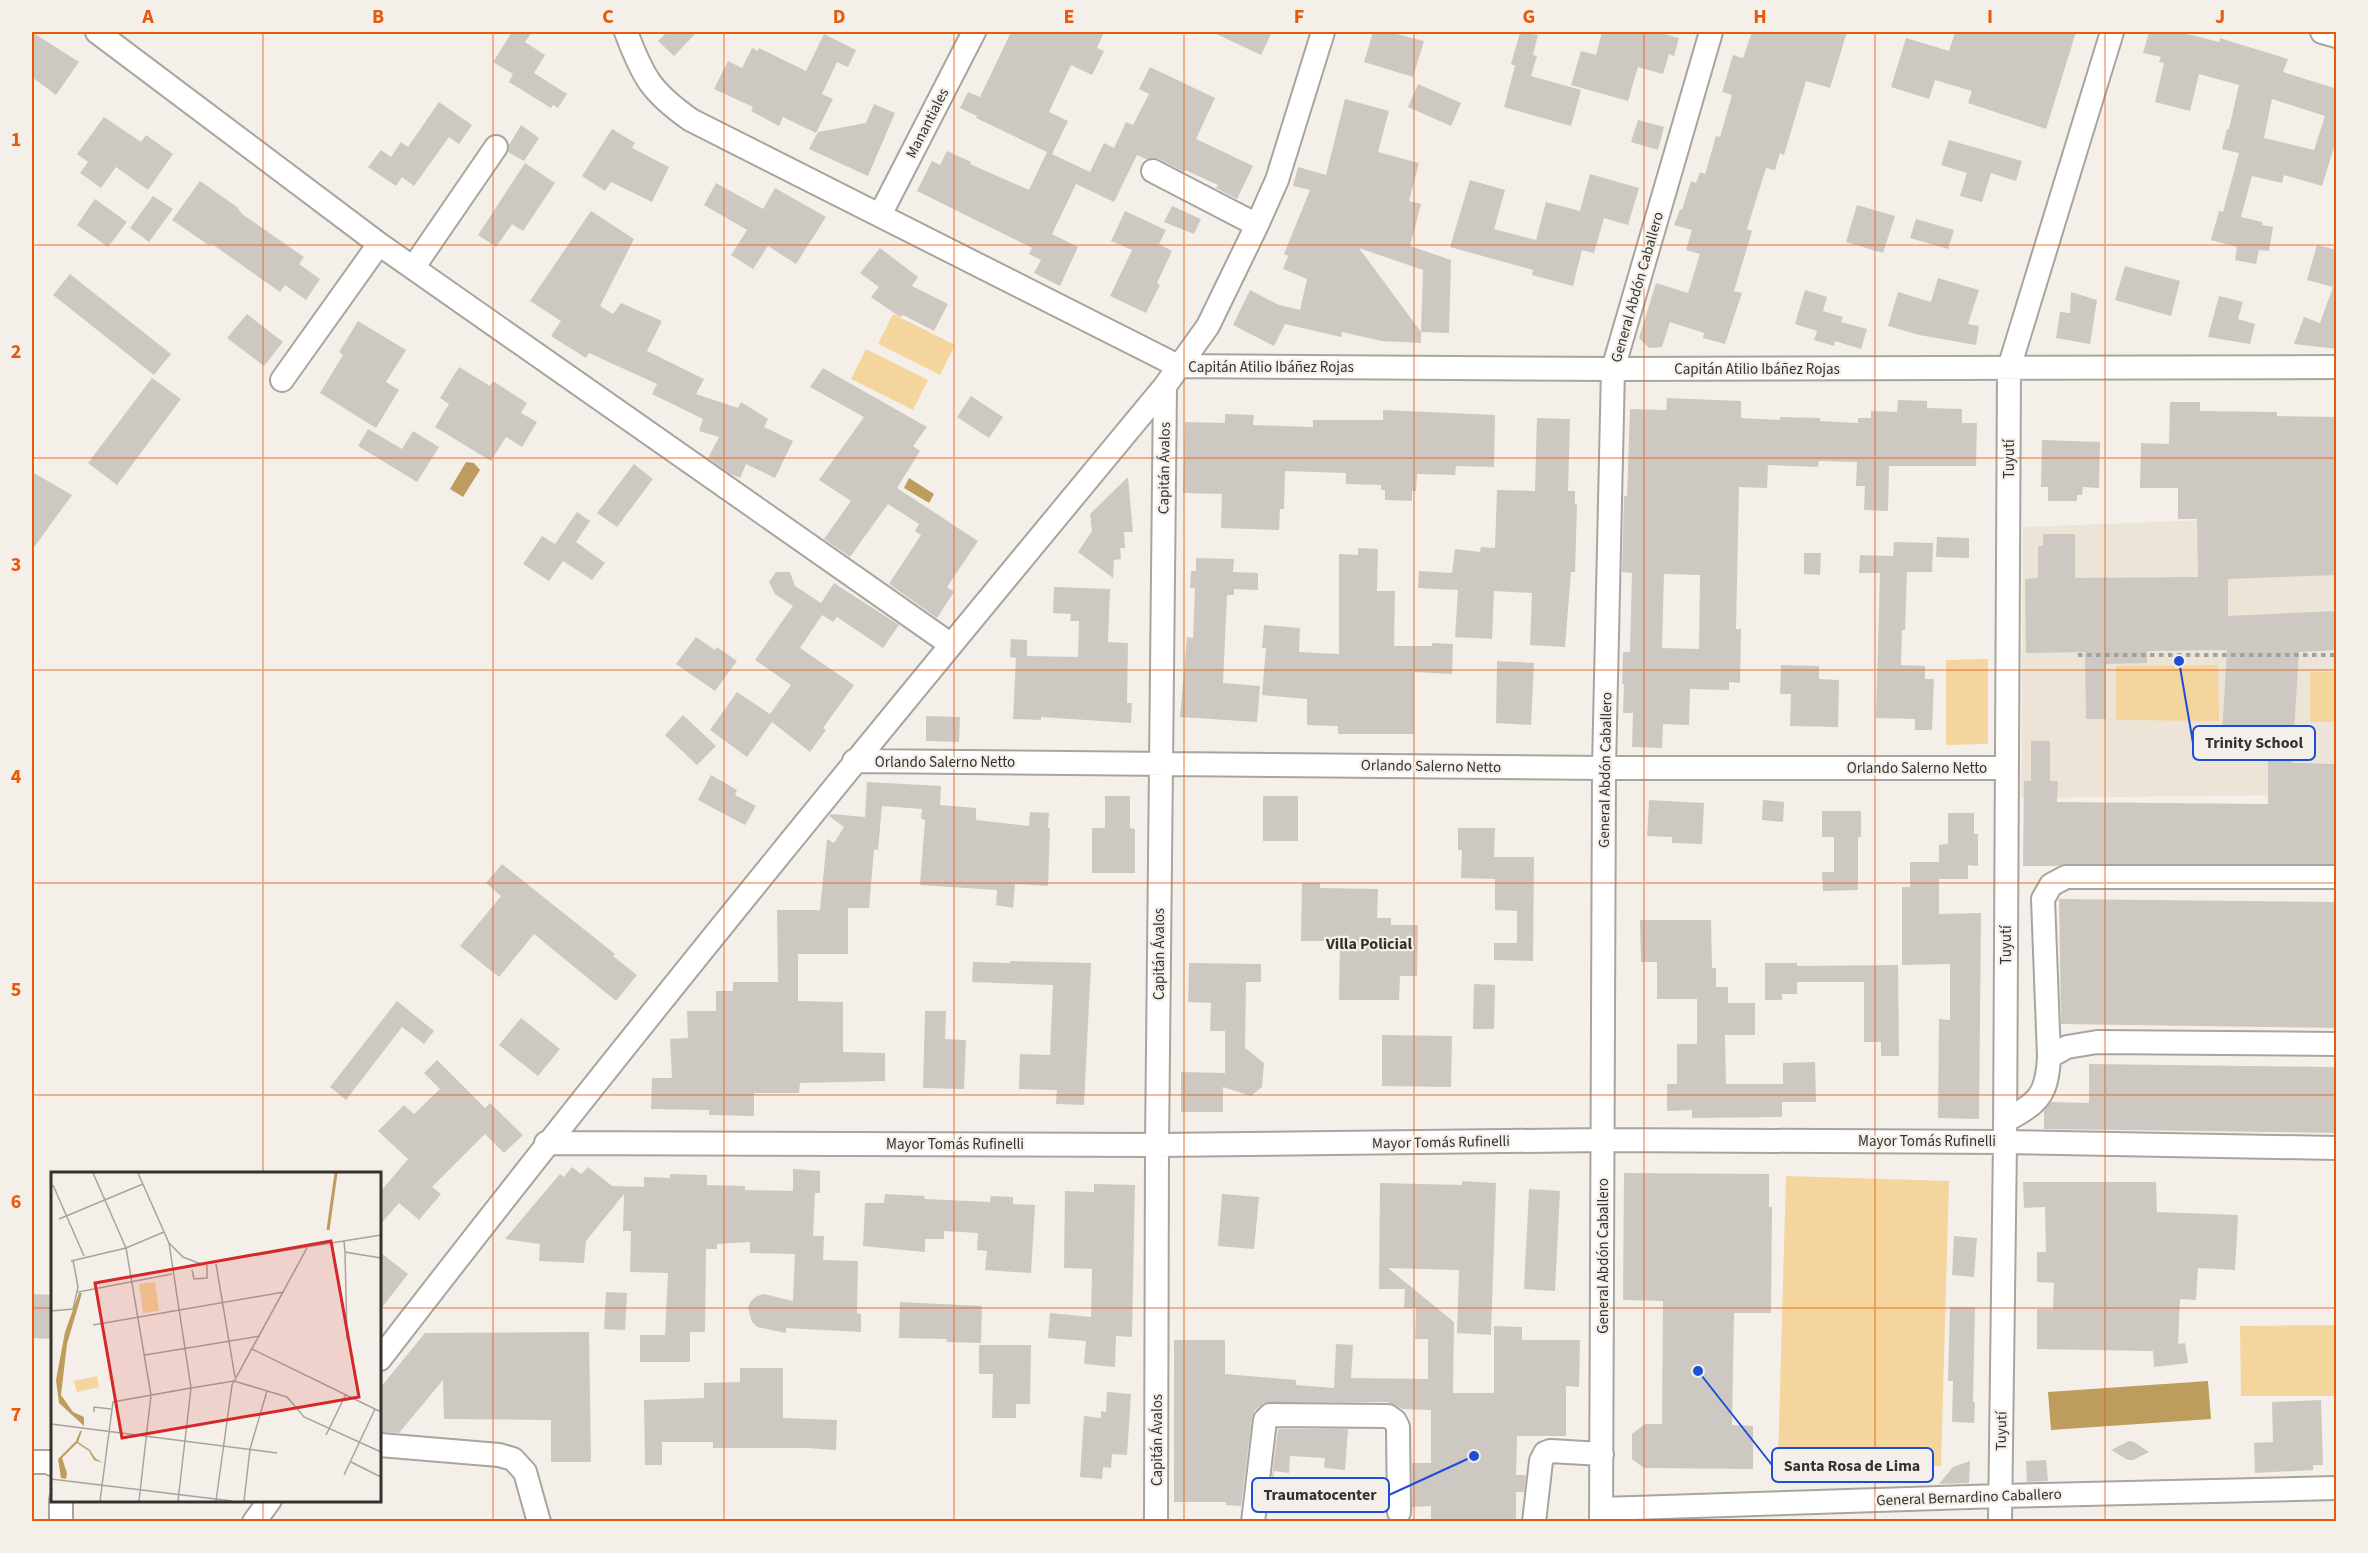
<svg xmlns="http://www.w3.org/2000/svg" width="2368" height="1553" font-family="'Source Sans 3',sans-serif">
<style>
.built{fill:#ece4d7}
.green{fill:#f4d59e}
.water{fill:#be9c5e}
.building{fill:#cdc9c2;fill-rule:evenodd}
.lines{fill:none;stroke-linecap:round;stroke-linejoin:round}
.minor-casing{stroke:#a9a59e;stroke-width:26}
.path{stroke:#a4a19c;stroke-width:4;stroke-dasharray:4.5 4.5;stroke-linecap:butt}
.minor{stroke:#fff;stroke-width:22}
.grid{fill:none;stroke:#e8590c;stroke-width:1.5;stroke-opacity:0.55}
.labels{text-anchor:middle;stroke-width:4.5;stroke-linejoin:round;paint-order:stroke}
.street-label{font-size:15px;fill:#34322f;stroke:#f4f0e9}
.neighbourhood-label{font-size:16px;font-weight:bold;fill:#34322f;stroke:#f4f0e9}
.inset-river{fill:none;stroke:#be9c5e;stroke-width:3}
.inset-road{fill:none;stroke:#a7a49f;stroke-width:1.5}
.view{fill:#d62828;fill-opacity:0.15;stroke:#d62828;stroke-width:3}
.inset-edge{fill:none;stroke:#34322f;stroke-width:3}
.leader{fill:none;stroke:#1d4ed8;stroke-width:2}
.callout-dot{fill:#1d4ed8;stroke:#f4f0e9;stroke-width:2}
.callout{fill:#f4f0e9;stroke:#1d4ed8;stroke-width:2}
.callout-label{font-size:16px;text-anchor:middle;font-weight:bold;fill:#34322f}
.neatline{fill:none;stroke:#e8590c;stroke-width:2}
.grid-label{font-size:20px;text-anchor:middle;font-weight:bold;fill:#e8590c}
</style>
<rect width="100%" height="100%" fill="#f4f0e9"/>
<path class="built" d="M2336 515V796L2286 795 2021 798 2023 527Z"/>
<path class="green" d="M893 314 955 345 940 375 878 344Z
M866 349 928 380 913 410 851 379Z
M1988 659V744L1946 745V660Z
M2218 665 2219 721 2116 720V666Z
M2310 672H2336V722H2310Z
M1786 1176 1949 1181 1941 1466 1778 1461Z
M2336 1325V1396H2241L2240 1326Z"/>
<path class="water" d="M466 462 474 463 480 470 463 497 450 489Z
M909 478 934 494 929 503 904 488Z
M2208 1381 2211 1419 2051 1430 2048 1392Z"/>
<path class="building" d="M32 32 79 62 56 95 32 77Z
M512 32H532L525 42 545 55 534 73 567 94 558 108 553 105 551 108 509 82 513 74 493 62Z
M667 32H697L674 56 658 41Z
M1011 32H1104L1097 48 1104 51 1092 75 1071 65 1049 112 1068 121 1052 154 1090 172 1104 143 1114 148 1126 122 1133 125 1149 94 1139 89 1150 67 1215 98 1196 139 1253 166 1237 199 1216 188 1218 185 1185 170 1184 172 1159 159H1146L1137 155 1114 202 1076 184 1052 234 1078 247 1060 286 1034 273 1041 260 1029 254 1032 248 917 191 932 161 940 165 947 151 971 162 970 164 1029 190 1047 152 976 118 977 116 960 108 968 92 980 97Z
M1212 32H1272L1261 55Z
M1373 32H1389L1424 41 1413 77 1364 62Z
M1520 32 1538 35 1533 55 1537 56 1531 76 1581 90 1571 126 1504 107 1515 66 1511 64Z
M1602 32H1658L1679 38 1674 56 1669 54 1663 74 1638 67 1628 101 1571 85 1581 51 1596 55Z
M1752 32H1847L1830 88 1806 81 1784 155 1780 153 1775 170 1766 168 1747 229 1752 231 1734 291 1742 293 1725 344 1703 338 1704 333 1670 322 1662 347 1649 348 1639 338 1656 283 1688 293 1700 254 1686 250 1692 230 1674 225 1680 209 1682 210 1691 181 1696 183 1700 172 1705 174 1716 136 1720 137 1732 95 1722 92 1733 55 1743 58Z
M1955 32H2076L2046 129 1968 103 1972 91 1935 80 1929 99 1891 87 1906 38 1949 51Z
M2149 32H2179L2219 42 2220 38 2239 44 2288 59 2283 72 2337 89V138L2322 186 2284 175 2282 183 2252 176 2241 217 2262 222V225L2273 227 2269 251 2259 250 2256 264 2235 260 2237 247 2211 240 2219 211 2223 212 2239 153 2222 149 2227 129H2229L2239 85 2199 74 2190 111 2155 102 2164 63 2159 62 2161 57 2143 53ZM2272 99 2325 116 2314 150 2264 138Z
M824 34 856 50 848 67 837 62 822 94 833 99 816 133 783 117 779 126 751 111 753 107 714 89 728 61 742 68 752 48 758 51 759 48 806 71Z
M1418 84 1461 103 1451 126 1408 107Z
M1345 99 1389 111 1378 152 1419 163 1409 201 1421 204 1410 246 1451 260 1449 333 1421 332 1423 270 1359 248 1421 332V343L1382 341 1342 332 1341 337 1285 324 1274 346 1233 325 1250 290 1279 305 1300 310 1307 279 1283 269 1288 256 1284 254 1310 190 1293 186 1298 167 1326 175Z
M439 102 472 125 459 144 449 137 414 186 402 177 396 186 368 167 381 150 391 157 401 142 408 147Z
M874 104 895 113 868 176 809 149 818 132 866 123Z
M104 117 141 142 146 135 173 154 148 190 116 167 101 188 80 173 88 162 77 154Z
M1638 120 1664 127 1658 150 1631 142Z
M521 125 539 138 524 161 508 152 509 145Z
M612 129 635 143 632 148 669 167 652 202 611 182 605 191 582 176Z
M1949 140 2022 161 2016 181 1991 173 1982 202 1960 196 1967 173 1941 165Z
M525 163 555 183 523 231 512 224 496 247 478 235Z
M1590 174 1639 188 1628 225 1604 218 1594 253 1582 250 1573 286 1532 275 1533 270 1450 247 1470 180 1505 190 1494 229 1536 240 1546 202 1580 211Z
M200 181 237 207 242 214 304 257 299 264 320 279 306 300 285 285 280 292 212 244 210 246 172 220Z
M716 183 763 209 775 188 826 217 796 264 768 246 753 269 731 255 747 230 704 205Z
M153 196 173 209 149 242 130 228Z
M95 199 127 222 108 247 77 225Z
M1857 205 1895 216 1883 253 1846 242Z
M1172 206 1201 219 1194 234 1164 222Z
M591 211 634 239 600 306 613 314 621 303 662 321 647 351 704 379 696 394 738 408 741 402 768 419 764 427 793 441 775 478 746 464 740 478 729 473 708 458 719 437 699 431 703 419 652 394 657 384 589 353 586 358 551 336 561 321 530 301Z
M1125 211 1166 230 1159 244 1172 251 1157 283 1160 285 1146 313 1110 296 1132 250 1111 241Z
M1916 219 1954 230 1948 249 1910 238Z
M2317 245 2337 250V349L2294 344 2304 317 2320 323 2333 287 2307 280Z
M880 248 918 277 912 286 948 304 934 331 903 315 900 317 871 297 879 287 860 273Z
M2125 266 2180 281 2171 316 2115 300Z
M70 274 171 354 154 375 53 295Z
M1938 278 1979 290 1968 324 1979 326 1976 345 1919 335 1888 326 1898 292 1931 302Z
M1805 290 1827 297 1823 311 1843 317 1841 322 1867 329 1861 349 1835 341 1834 346 1814 340 1817 331 1795 324Z
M2071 292 2097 300 2090 344 2056 338 2060 312 2070 313Z
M2219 296 2243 302 2238 319 2255 324 2250 344 2208 337Z
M247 314 283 342 264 366 227 338Z
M358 321 406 350 386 382 399 390 376 428 320 393 343 355 339 352Z
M459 367 490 386 493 381 527 403 521 413 537 422 522 447 506 437 491 461 435 427 449 404 440 398Z
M823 368 927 427 913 446 920 451 897 488 978 541 947 587 954 592 937 618 889 584 921 535 915 531 919 524 888 504 850 557 824 539 851 501 819 480 864 417 810 387Z
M152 378 181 399 117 485 88 463Z
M971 396 1003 417 989 438 957 417Z
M1667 398 1741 401V418L1780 420V417L1820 418V421L1858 423V418H1871V411L1897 412 1898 400 1927 401V408L1962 409V423H1977L1976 466H1889L1888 511 1864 510 1865 486H1856L1857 462 1819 461 1818 467 1768 465 1767 488 1739 487 1736 629H1741L1740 683 1729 682V690L1690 689 1689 725 1663 724 1662 748 1632 747 1633 713H1623L1624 684H1622L1623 652H1630L1632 573 1622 572 1624 496H1627L1630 409 1666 410ZM1664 574 1700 575 1699 649 1662 648Z
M2170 402H2200V411L2277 412V416L2337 417V575L2228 579V616L2337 611V650L2299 652 2292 763 2337 764V864H2066L2057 866H2023L2024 781H2031V741H2050V781H2058L2057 802 2268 804V737L2222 734 2227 650 2147 651V663L2106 664V719H2086L2085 652 2026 653 2025 579 2038 578V546H2043V534H2075V578L2198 577 2197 519H2178V488H2140L2141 443 2169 444Z
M1383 410 1495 415 1494 467 1456 466 1455 475 1417 474 1416 491H1412V501L1385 500V490H1381V485L1346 484V473L1285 471 1284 509H1280L1279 530 1221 528 1222 494 1183 493 1185 422 1225 423V414L1254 415 1253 425 1313 427V420H1383Z
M1537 418 1570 419 1568 491H1575V504H1577L1575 572H1571L1565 647 1530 645 1532 593 1494 591 1492 639 1455 637 1458 590 1418 588 1419 571 1452 573 1455 549 1480 552 1481 547 1495 548 1497 490 1535 491Z
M368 429 402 449 413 431 439 447 417 482 358 446Z
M2042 440 2100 442 2099 488 2083 487 2082 495H2077V501H2048V487H2041Z
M634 464 653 479 617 527 597 513Z
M32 472 72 495 32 550Z
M1128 477 1133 532H1124L1125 548H1120L1121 559 1114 560 1113 578 1078 552 1092 531 1090 514Z
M577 512 590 521 576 542 605 563 592 580 563 561 549 581 523 564 542 536 555 544Z
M1937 537 1969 538V558L1936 557Z
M1894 542 1933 543 1932 572H1907L1905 630H1902L1901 665 1925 666V679H1934L1932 730H1915V719L1876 718 1880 573H1859L1860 555 1893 556Z
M1358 548 1378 549 1377 591H1395L1394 646H1432V643L1453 644 1452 674 1414 672V734H1338V726L1307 725V699L1262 695 1266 648H1262L1264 625 1300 628 1299 652 1339 654V554L1358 555Z
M1804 553H1821L1820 575 1804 574Z
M1196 558 1234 559 1233 572 1258 573V590L1234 589V595H1227L1223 683 1260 686 1257 722 1180 717 1187 637 1193 638 1195 588H1190L1191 571H1196Z
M776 572H790L795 586 821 603 834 583 899 625 883 648 837 617 833 622 822 615 800 648 854 685 823 728 826 730 810 752 772 722 747 757 710 730 737 692 770 714 791 685 755 660 793 606 775 594 769 582Z
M1054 587 1110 589 1108 642 1128 643 1127 703H1132L1131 723 1041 717V720L1013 719 1016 658 1010 657 1011 639 1027 640V656L1078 657 1079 621H1070L1071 614 1053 613Z
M696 637 715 650 717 647 737 661 715 691 676 664Z
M1497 661 1534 663 1531 725 1496 723Z
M1781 665 1819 666V679L1839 680 1838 727 1790 726 1791 694H1780Z
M683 715 716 746 697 765 665 735Z
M926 716 960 717 959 742 926 741Z
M711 775 737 790 735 795 756 806 745 825 698 800Z
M867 782 941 786 940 805 976 808V820L1029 826 1030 812 1049 813 1048 828H1050L1048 886 1015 884 1013 908 996 905 997 890 920 885 925 820 921 819 922 809 882 806 878 850 874 849 869 908H848V954H798V1001L843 1002V1052L885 1053V1081L800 1083 799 1093H754V1116L709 1115V1110L651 1109 652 1078H672L670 1039 688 1038 687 1011H716V991H733V982H778L777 910H820L827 839 834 843 844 827 829 816 831 814 865 817Z
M1105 796H1130V828L1135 829V873H1092V828H1105Z
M1263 796H1298V841H1263Z
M1649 800 1704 803 1702 844 1672 843V837L1647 836Z
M1763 800 1784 802 1783 822 1762 820Z
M1822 811H1861V837H1858V890L1823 891 1822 872H1834V837H1822Z
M1948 813H1974V834H1978V866L1968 865V879H1939V914L1981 913 1979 1119 1938 1118 1939 1019 1950 1020V964L1902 965V887H1910V862H1939V845L1948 844Z
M1458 828H1495L1494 857H1534L1533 961 1494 960V943H1517V911L1495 910V879L1461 878 1462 850H1458Z
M502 864 615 954 613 956 637 975 616 1001 534 934 499 977 460 946 501 896 486 883Z
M1302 883H1320V888L1378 889 1377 918H1391V925H1418L1417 976H1400L1399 1000H1339L1340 941H1301Z
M2059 899 2337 902V1028L2061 1024Z
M1640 920H1711L1712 968H1716V987H1728V1003H1755V1035H1725L1726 1084H1783V1063L1815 1062 1816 1102H1782V1117L1692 1118V1110L1667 1111V1084H1677V1044H1697V999H1657V962H1641Z
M1010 961 1091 963 1084 1105 1056 1104 1057 1090 1019 1089 1020 1054 1050 1055 1053 985 972 982 973 962 1010 963Z
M1189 963 1261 964V982H1246L1245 1048 1264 1063 1262 1087 1251 1096 1223 1087V1112H1181V1072L1225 1073V1031H1210L1211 1003 1188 1002Z
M1765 963H1797V966L1898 965 1899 1056H1881V1042H1864V982H1797V994H1782V1000H1765Z
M1474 984 1495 985 1494 1029H1473Z
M397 1001 434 1031 424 1044 402 1027 346 1100 330 1087Z
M925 1011H946L945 1039 966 1040 964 1089 923 1088Z
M521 1018 560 1049 538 1076 499 1045Z
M1382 1035 1452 1036 1451 1087 1382 1086Z
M437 1060 485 1108 490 1103 523 1135 504 1153 485 1134 432 1187 441 1194 419 1220 399 1203 380 1225V1192L408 1159 378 1131 404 1105 414 1114 440 1089 424 1073Z
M2089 1064 2337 1067V1133L2044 1129V1111L2051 1102 2089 1103Z
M572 1167 581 1174 588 1167 612 1186 644 1187V1177L670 1178V1174L707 1175V1185L745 1186V1190L793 1191V1169L820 1171V1193H815L813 1236H824L823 1260 858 1261 857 1313 861 1314V1332L786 1328V1333L757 1327 752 1322 748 1308 751 1301 757 1296 764 1294 793 1301 795 1254 750 1253V1242L717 1244V1249H706L705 1332H690V1362H640V1335H665L668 1273 630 1272 631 1231H623L624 1194 586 1241 584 1263 539 1261 540 1244 505 1239 560 1174 564 1177Z
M1624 1173 1769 1174V1207H1772L1771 1313H1734L1732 1425 1753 1426V1469L1644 1468 1632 1459V1434L1645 1424H1662L1663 1301 1623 1300Z
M1462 1181 1496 1183 1491 1335 1457 1333 1459 1270 1388 1268 1454 1322 1453 1393H1494V1326L1522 1327V1340H1580L1579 1387 1566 1386V1436H1517L1516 1475H1526L1524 1492H1516V1521H1431V1506L1412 1507V1463H1431V1410L1402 1409 1388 1402 1264 1403 1255 1410 1252 1418 1241 1506 1226 1505V1502H1174V1340H1225V1374L1296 1380V1385L1334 1388 1336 1344 1353 1345 1351 1378 1428 1379V1339H1415L1416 1308H1404L1405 1289H1379L1380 1183 1462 1185Z
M2023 1182H2156L2157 1212 2238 1215 2235 1270 2198 1268 2196 1300 2180 1299 2178 1344 2185 1343 2188 1363 2154 1367 2153 1351 2037 1349V1309H2053L2054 1283 2037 1282V1252H2046L2045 1207 2024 1208Z
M1094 1184 1135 1185 1132 1337 1116 1336 1115 1367 1084 1364 1086 1341 1048 1338 1050 1313 1091 1317 1092 1269 1064 1268 1065 1191 1094 1192Z
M1529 1189 1560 1191 1555 1291 1524 1289Z
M885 1194 924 1196 925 1199 990 1202 991 1196 1013 1197V1204L1035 1205 1031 1273 985 1270 987 1251 977 1250 978 1233 944 1231V1239H925V1252L863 1246 865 1203H884Z
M1222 1194 1259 1197 1254 1249 1218 1246Z
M1954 1236 1977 1238 1974 1277 1952 1275Z
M380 1252 408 1274 380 1310Z
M606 1292 627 1293 625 1330 604 1329Z
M32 1294 52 1295V1339L32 1338Z
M900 1302 982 1306 981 1343 946 1342 947 1339 899 1338Z
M1950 1307H1975L1973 1402H1975L1974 1423 1952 1422 1953 1381H1948Z
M589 1332 591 1462H551V1420L444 1419 443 1380 399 1433 380 1432V1388L425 1333Z
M979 1345H1031L1030 1404H1016V1418H992L993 1374H979Z
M740 1368H783V1418L837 1420 836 1450 808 1448H713V1442H662V1465H645L644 1400 704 1398V1383L740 1382Z
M1107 1392 1131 1394 1127 1455 1112 1454 1111 1468 1103 1467 1102 1479 1080 1477 1084 1416 1101 1418V1411L1106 1412Z
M2321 1400 2323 1465H2313V1470L2255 1473 2254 1443 2273 1442 2272 1402Z
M1278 1429H1348L1345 1470 1324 1468 1325 1458 1290 1456 1289 1473 1274 1471 1271 1509H1268Z
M2129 1441 2134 1442 2149 1452 2133 1460H2128L2111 1450Z
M2046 1460 2048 1481 2027 1482 2026 1461Z
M1970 1461 1969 1483 1939 1484 1953 1467Z"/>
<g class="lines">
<g class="minor-casing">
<path id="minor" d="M97 32 379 244 950 644
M626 32C643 77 651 92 691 120L1178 366 1613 369 2336 367
M2322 32 2336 36
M1153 171 1257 225
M880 215 974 32
M413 268 496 147
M282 380 379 244
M854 761 1604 768H2007
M2049 1057 2067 1047 2097 1042 2336 1044
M2005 1121C2038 1103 2047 1096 2049 1057L2043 899 2051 885 2066 877H2336
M546 1143 1157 1145 1604 1140 2005 1142 2336 1148
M380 1359C634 1029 899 707 1165 386L1208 326 1257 225 1277 180 1323 32
M380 1445 499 1455 513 1459 525 1472 539 1522
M32 1462H51L52 1464
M61 1500V1522
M1602 1509 2000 1496 2336 1488
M254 1522 270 1500
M1156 1522 1157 1145 1165 386
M1253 1522 1265 1420 1270 1415 1388 1416 1395 1421 1398 1427 1399 1512
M1534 1522 1541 1461 1545 1453 1550 1451 1602 1454
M1601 1522 1604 768 1613 369 1711 32
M2000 1522 2005 1142 2009 368 2112 32"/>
</g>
<path class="path" d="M2078 655H2336"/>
<use href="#minor" class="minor"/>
</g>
<path class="grid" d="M263 32V1174M493 32V1522M724 32V1522M954 32V1522M1184 32V1522M1414 32V1522M1644 32V1522M1875 32V1522M2105 32V1522M32 245H2336M32 458H2336M32 670H2336M32 883H2336M32 1095H2336M32 1308H52M380 1308H2336M263 1500V1522"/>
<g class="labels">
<g class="street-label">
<text transform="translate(927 123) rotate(-63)" y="5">Manantiales</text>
<text transform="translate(1637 287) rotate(-74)" y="5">General Abdón Caballero</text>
<text x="1271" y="372">Capitán Atilio Ibáñez Rojas</text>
<text x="1757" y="374">Capitán Atilio Ibáñez Rojas</text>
<text transform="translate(2009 459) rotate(-90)" y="5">Tuyutí</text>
<text transform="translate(1164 468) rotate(-89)" y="5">Capitán Ávalos</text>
<text x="945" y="767">Orlando Salerno Netto</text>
<text transform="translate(1431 766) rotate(1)" y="5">Orlando Salerno Netto</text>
<text x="1917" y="773">Orlando Salerno Netto</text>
<text transform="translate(1605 770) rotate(-89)" y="5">General Abdón Caballero</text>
<text transform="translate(2006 945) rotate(-90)" y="5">Tuyutí</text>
<text transform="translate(1159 954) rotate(-90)" y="5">Capitán Ávalos</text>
<text x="1927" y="1146">Mayor Tomás Rufinelli</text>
<text transform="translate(1441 1142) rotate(-1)" y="5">Mayor Tomás Rufinelli</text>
<text x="955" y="1149">Mayor Tomás Rufinelli</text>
<text transform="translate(1603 1256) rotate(-90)" y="5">General Abdón Caballero</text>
<text transform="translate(2001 1431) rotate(-89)" y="5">Tuyutí</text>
<text transform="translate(1157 1440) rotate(-90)" y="5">Capitán Ávalos</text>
<text transform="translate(1969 1497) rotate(-2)" y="5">General Bernardino Caballero</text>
</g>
<g class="neighbourhood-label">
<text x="1369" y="949">Villa Policial</text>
</g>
</g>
<g transform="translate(51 1172)">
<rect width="330" height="330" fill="#f4f0e9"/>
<path d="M104 110 108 139 92 141 88 112ZM46 204 48 215 26 220 23 209Z" fill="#f4d59e"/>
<path d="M28 121H31L16 172 10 223 22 240 33 245V254L8 231 5 208 14 160ZM29 259H31L27 270 39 278 44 286 52 291 43 288 38 279 26 271 11 286 16 301 15 307 10 306 7 287 25 269Z" fill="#be9c5e"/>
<path class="inset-river" d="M277 58 285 1"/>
<path class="inset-road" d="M42 1 75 76 100 223 88 329M87 1 118 71 132 85 150 92 330 63M2 13 33 84M8 47 92 12M293 69 294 80 330 86M118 71 140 216 127 329M294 80 296 167M20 89 75 76 113 60M165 92 184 205M141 98 143 107 156 106V93M27 120 121 102M0 139 22 137 27 115 22 88M42 153 233 120M201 177 330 240M94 183 209 164M43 240V235L60 237M0 252 226 281M275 263 295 222M300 290 330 305M293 303 324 237M0 307 181 329M49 329 62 230 140 216 183 209 236 225 253 245 330 280M165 329 181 213 256 76M193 329 199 277 216 219"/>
<path class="view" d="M280 69 308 225 71 266 44 111Z"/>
<rect width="330" height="330" class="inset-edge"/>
</g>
<path class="leader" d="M2179 661L2193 743M1698 1371L1772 1465M1474 1456L1389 1495"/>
<g class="callout-dot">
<circle cx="2179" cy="661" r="6"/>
<circle cx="1698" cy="1371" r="6"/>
<circle cx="1474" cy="1456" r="6"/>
</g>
<g class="callout">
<rect x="2193" y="726" width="122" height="34" rx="6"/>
<rect x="1772" y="1448" width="161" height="34" rx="6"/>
<rect x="1252" y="1478" width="137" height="34" rx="6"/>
</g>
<g class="callout-label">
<text x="2254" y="748">Trinity School</text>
<text x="1852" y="1471">Santa Rosa de Lima</text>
<text x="1320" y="1500">Traumatocenter</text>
</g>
<rect width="2368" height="1553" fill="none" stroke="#f4f0e9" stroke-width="66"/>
<rect x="33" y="33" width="2302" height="1487" class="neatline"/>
<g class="grid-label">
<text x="148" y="23">A</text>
<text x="378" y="23">B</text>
<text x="608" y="23">C</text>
<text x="839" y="23">D</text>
<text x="1069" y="23">E</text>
<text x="1299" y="23">F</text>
<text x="1529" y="23">G</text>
<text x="1760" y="23">H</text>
<text x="1990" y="23">I</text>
<text x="2220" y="23">J</text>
<text x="16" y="146">1</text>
<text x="16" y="358">2</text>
<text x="16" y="571">3</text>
<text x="16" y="783">4</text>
<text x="16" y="996">5</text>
<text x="16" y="1208">6</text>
<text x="16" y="1421">7</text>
</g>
</svg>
